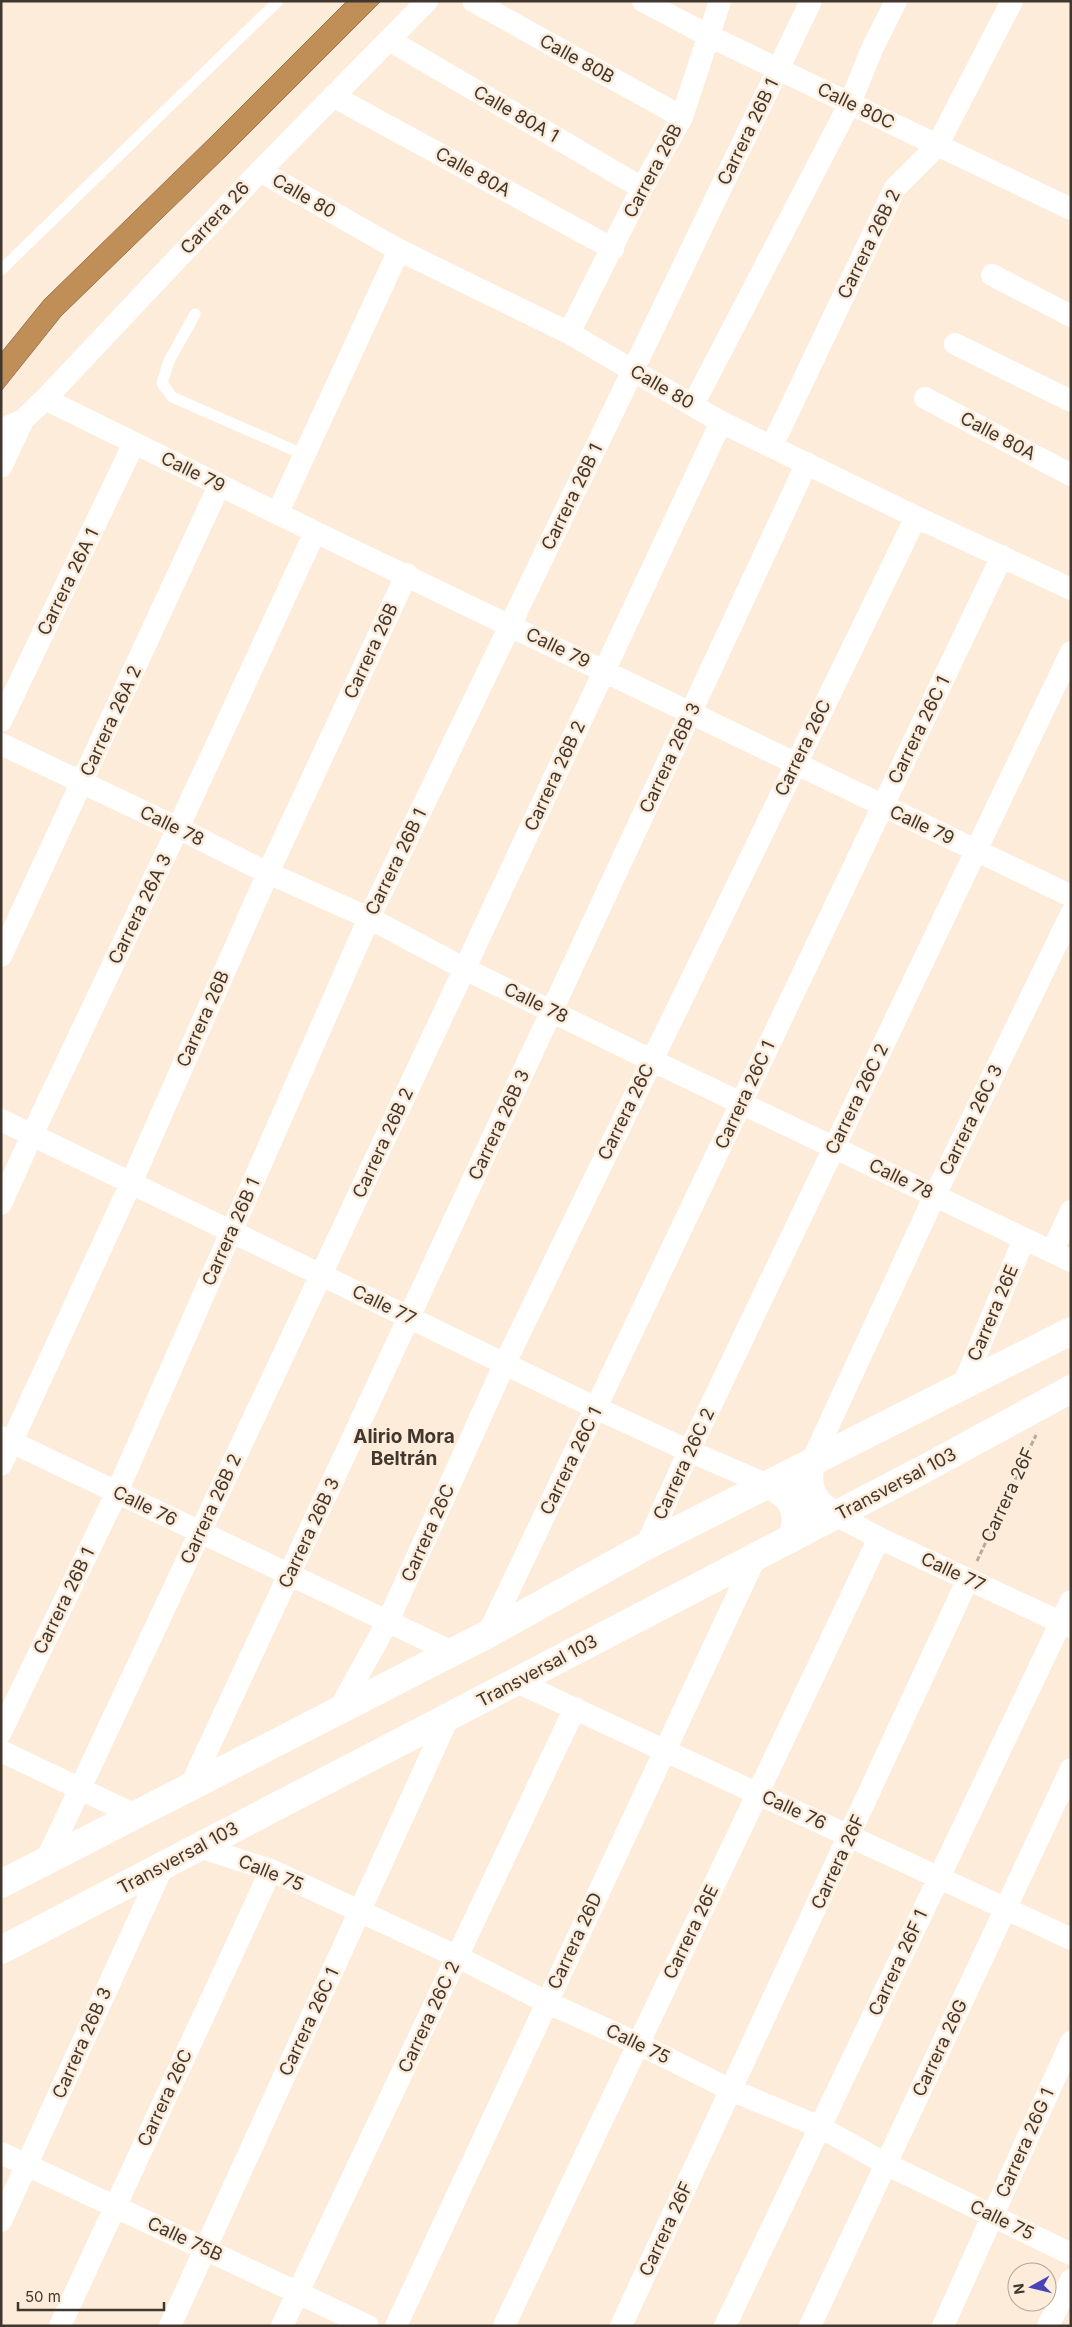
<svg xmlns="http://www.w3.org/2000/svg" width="1072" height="2327" font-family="Inter,sans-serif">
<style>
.water{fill:#c08e57;stroke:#9a744b}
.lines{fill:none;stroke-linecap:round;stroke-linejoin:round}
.path{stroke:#b8a99b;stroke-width:3;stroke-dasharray:5 2.5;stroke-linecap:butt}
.lane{stroke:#fff;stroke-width:11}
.street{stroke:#fff;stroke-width:22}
.secondary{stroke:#fff;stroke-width:28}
.labels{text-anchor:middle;stroke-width:5;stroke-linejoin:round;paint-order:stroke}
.street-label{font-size:18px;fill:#40372e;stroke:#feecda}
.neighbourhood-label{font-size:19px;font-weight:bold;fill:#40372e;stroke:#feecda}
</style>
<rect width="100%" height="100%" fill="#feecda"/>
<path class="water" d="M347 1H381L231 151 61 316 1 391V353L44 300 214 134Z"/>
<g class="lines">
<path class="path" d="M977 1561 1036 1435"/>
<path class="lane" d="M1 270 278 1
M195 314 169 361 162 383 172 397 305 455"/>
<path class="street" d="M473 1 682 117
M643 1 709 36 1071 209
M389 40 642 188
M333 96 613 249
M260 171 399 250 569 333 721 422 916 517 1071 589
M992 275 1071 316
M569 333 642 188 682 117 720 1
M955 344 1071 401
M925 398 1071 475
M45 399 315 532 1071 896
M693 405 850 103 872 49 896 1
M1 430 23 420 45 399 260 171 427 1
M772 446 895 188 937 146 1012 1
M1 467 23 420
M278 512 399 250
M1 721 134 443
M1 744 178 828 268 873 369 918 465 969 651 1060 1071 1261
M1 956 219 486
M1 1120 596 1408 689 1451 768 1485
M1 1204 32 1135 178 828 315 532
M1052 1252 1071 1211
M962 1388 1024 1239
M1 1437 452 1652
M811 1463 935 1195 1071 914
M1 1465 131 1183 268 873 407 574
M836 1515 879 1538 1071 1627
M646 1546 689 1451 1071 652
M488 1634 1002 556
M517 1682 1071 1939
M340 1708 388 1621 505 1363 916 517
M1 1732 117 1492 369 918 811 1
M1 1751 135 1815
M190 1787 807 463
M199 1847 271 1870 458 1957 546 2002 637 2043 731 2090 820 2127 886 2164 1071 2254
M45 1863 721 422
M1 2153 368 2326
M1 2221 163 1866
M60 2326 271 1870
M170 2326 448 1718
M282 2326 575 1708
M396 2326 755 1558
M504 2326C627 2062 755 1801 879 1538
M621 2326 968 1579
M725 2326 1071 1601
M810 2326 1071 1769
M943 2326 1071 2042
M1048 2326 1071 2280"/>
<path class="secondary" d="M811 1463C805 1488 813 1505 836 1515
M768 1485C793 1494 802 1515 791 1539
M1 1884 488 1634 646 1546 1071 1331
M1 1950 924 1469 1071 1389"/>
</g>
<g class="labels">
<g class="street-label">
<text transform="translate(577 59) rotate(29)" y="6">Calle 80B</text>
<text transform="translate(856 106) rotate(26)" y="6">Calle 80C</text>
<text transform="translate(516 114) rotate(30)" y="6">Calle 80A 1</text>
<text transform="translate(748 132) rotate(-64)" y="6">Carrera 26B 1</text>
<text transform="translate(653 171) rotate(-62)" y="6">Carrera 26B</text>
<text transform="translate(473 172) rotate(29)" y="6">Calle 80A</text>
<text transform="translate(304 196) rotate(30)" y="6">Calle 80</text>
<text transform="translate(215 218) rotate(-47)" y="6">Carrera 26</text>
<text transform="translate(869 244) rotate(-64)" y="6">Carrera 26B 2</text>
<text transform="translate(662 387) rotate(30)" y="6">Calle 80</text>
<text transform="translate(998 436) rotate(28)" y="6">Calle 80A</text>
<text transform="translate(193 472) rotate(26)" y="6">Calle 79</text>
<text transform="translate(572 497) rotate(-64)" y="6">Carrera 26B 1</text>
<text transform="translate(68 582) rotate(-64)" y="6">Carrera 26A 1</text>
<text transform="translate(558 648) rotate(26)" y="6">Calle 79</text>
<text transform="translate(371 651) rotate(-65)" y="6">Carrera 26B</text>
<text transform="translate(111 721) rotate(-65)" y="6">Carrera 26A 2</text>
<text transform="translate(919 730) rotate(-64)" y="6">Carrera 26C 1</text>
<text transform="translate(803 748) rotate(-64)" y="6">Carrera 26C</text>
<text transform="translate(670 758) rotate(-65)" y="6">Carrera 26B 3</text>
<text transform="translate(555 776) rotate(-65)" y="6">Carrera 26B 2</text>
<text transform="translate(922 825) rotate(25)" y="6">Calle 79</text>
<text transform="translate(172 826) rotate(26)" y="6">Calle 78</text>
<text transform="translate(396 862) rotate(-64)" y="6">Carrera 26B 1</text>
<text transform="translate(140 909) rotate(-64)" y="6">Carrera 26A 3</text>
<text transform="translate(536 1003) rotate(26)" y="6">Calle 78</text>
<text transform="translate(203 1019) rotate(-66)" y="6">Carrera 26B</text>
<text transform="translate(745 1095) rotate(-65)" y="6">Carrera 26C 1</text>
<text transform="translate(857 1099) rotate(-64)" y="6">Carrera 26C 2</text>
<text transform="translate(626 1112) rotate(-64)" y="6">Carrera 26C</text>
<text transform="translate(971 1120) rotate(-64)" y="6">Carrera 26C 3</text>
<text transform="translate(499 1125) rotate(-65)" y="6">Carrera 26B 3</text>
<text transform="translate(383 1143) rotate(-65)" y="6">Carrera 26B 2</text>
<text transform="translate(901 1179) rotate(26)" y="6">Calle 78</text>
<text transform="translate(231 1232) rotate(-66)" y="6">Carrera 26B 1</text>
<text transform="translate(384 1305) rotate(26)" y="6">Calle 77</text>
<text transform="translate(993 1313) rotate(-67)" y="6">Carrera 26E</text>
<text transform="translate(571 1461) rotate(-64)" y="6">Carrera 26C 1</text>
<text transform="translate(684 1464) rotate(-65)" y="6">Carrera 26C 2</text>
<text transform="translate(896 1484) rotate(-28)" y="6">Transversal 103</text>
<text transform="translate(1008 1495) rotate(-65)" y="6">Carrera 26F</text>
<text transform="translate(145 1506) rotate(26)" y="6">Calle 76</text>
<text transform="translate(211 1509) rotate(-65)" y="6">Carrera 26B 2</text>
<text transform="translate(309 1533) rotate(-65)" y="6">Carrera 26B 3</text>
<text transform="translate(428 1533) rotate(-66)" y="6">Carrera 26C</text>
<text transform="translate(953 1572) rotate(25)" y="6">Calle 77</text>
<text transform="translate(64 1601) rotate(-64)" y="6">Carrera 26B 1</text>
<text transform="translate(537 1671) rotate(-28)" y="6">Transversal 103</text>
<text transform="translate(794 1810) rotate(25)" y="6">Calle 76</text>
<text transform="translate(178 1858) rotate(-28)" y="6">Transversal 103</text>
<text transform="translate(838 1862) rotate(-65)" y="6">Carrera 26F</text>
<text transform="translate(271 1873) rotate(22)" y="6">Calle 75</text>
<text transform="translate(691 1932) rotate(-64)" y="6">Carrera 26E</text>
<text transform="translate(575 1941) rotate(-65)" y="6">Carrera 26D</text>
<text transform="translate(898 1963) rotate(-65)" y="6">Carrera 26F 1</text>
<text transform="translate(429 2017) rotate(-65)" y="6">Carrera 26C 2</text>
<text transform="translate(309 2022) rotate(-65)" y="6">Carrera 26C 1</text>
<text transform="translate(82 2043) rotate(-66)" y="6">Carrera 26B 3</text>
<text transform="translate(638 2044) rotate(26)" y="6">Calle 75</text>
<text transform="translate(940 2048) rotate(-65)" y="6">Carrera 26G</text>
<text transform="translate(165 2098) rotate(-65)" y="6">Carrera 26C</text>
<text transform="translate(1025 2143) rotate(-66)" y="6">Carrera 26G 1</text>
<text transform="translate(1002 2220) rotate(26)" y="6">Calle 75</text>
<text transform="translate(666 2229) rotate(-65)" y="6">Carrera 26F</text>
<text transform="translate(185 2239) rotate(25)" y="6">Calle 75B</text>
</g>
<g class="neighbourhood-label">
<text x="404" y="1443">Alirio Mora<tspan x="404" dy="22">Beltrán</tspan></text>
</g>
</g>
<rect width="1072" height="2327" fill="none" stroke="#40372e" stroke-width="5"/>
<g transform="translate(1032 2287) rotate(262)"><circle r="24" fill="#feecda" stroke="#b2a495"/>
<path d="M0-4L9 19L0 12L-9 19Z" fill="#4744ba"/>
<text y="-8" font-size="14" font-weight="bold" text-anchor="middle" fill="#40372e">N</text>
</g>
<path d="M18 2302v8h146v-8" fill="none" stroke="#40372e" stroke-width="2.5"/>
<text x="25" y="2302" font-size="15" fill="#40372e" stroke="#feecda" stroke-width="4" paint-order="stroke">50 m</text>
</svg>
